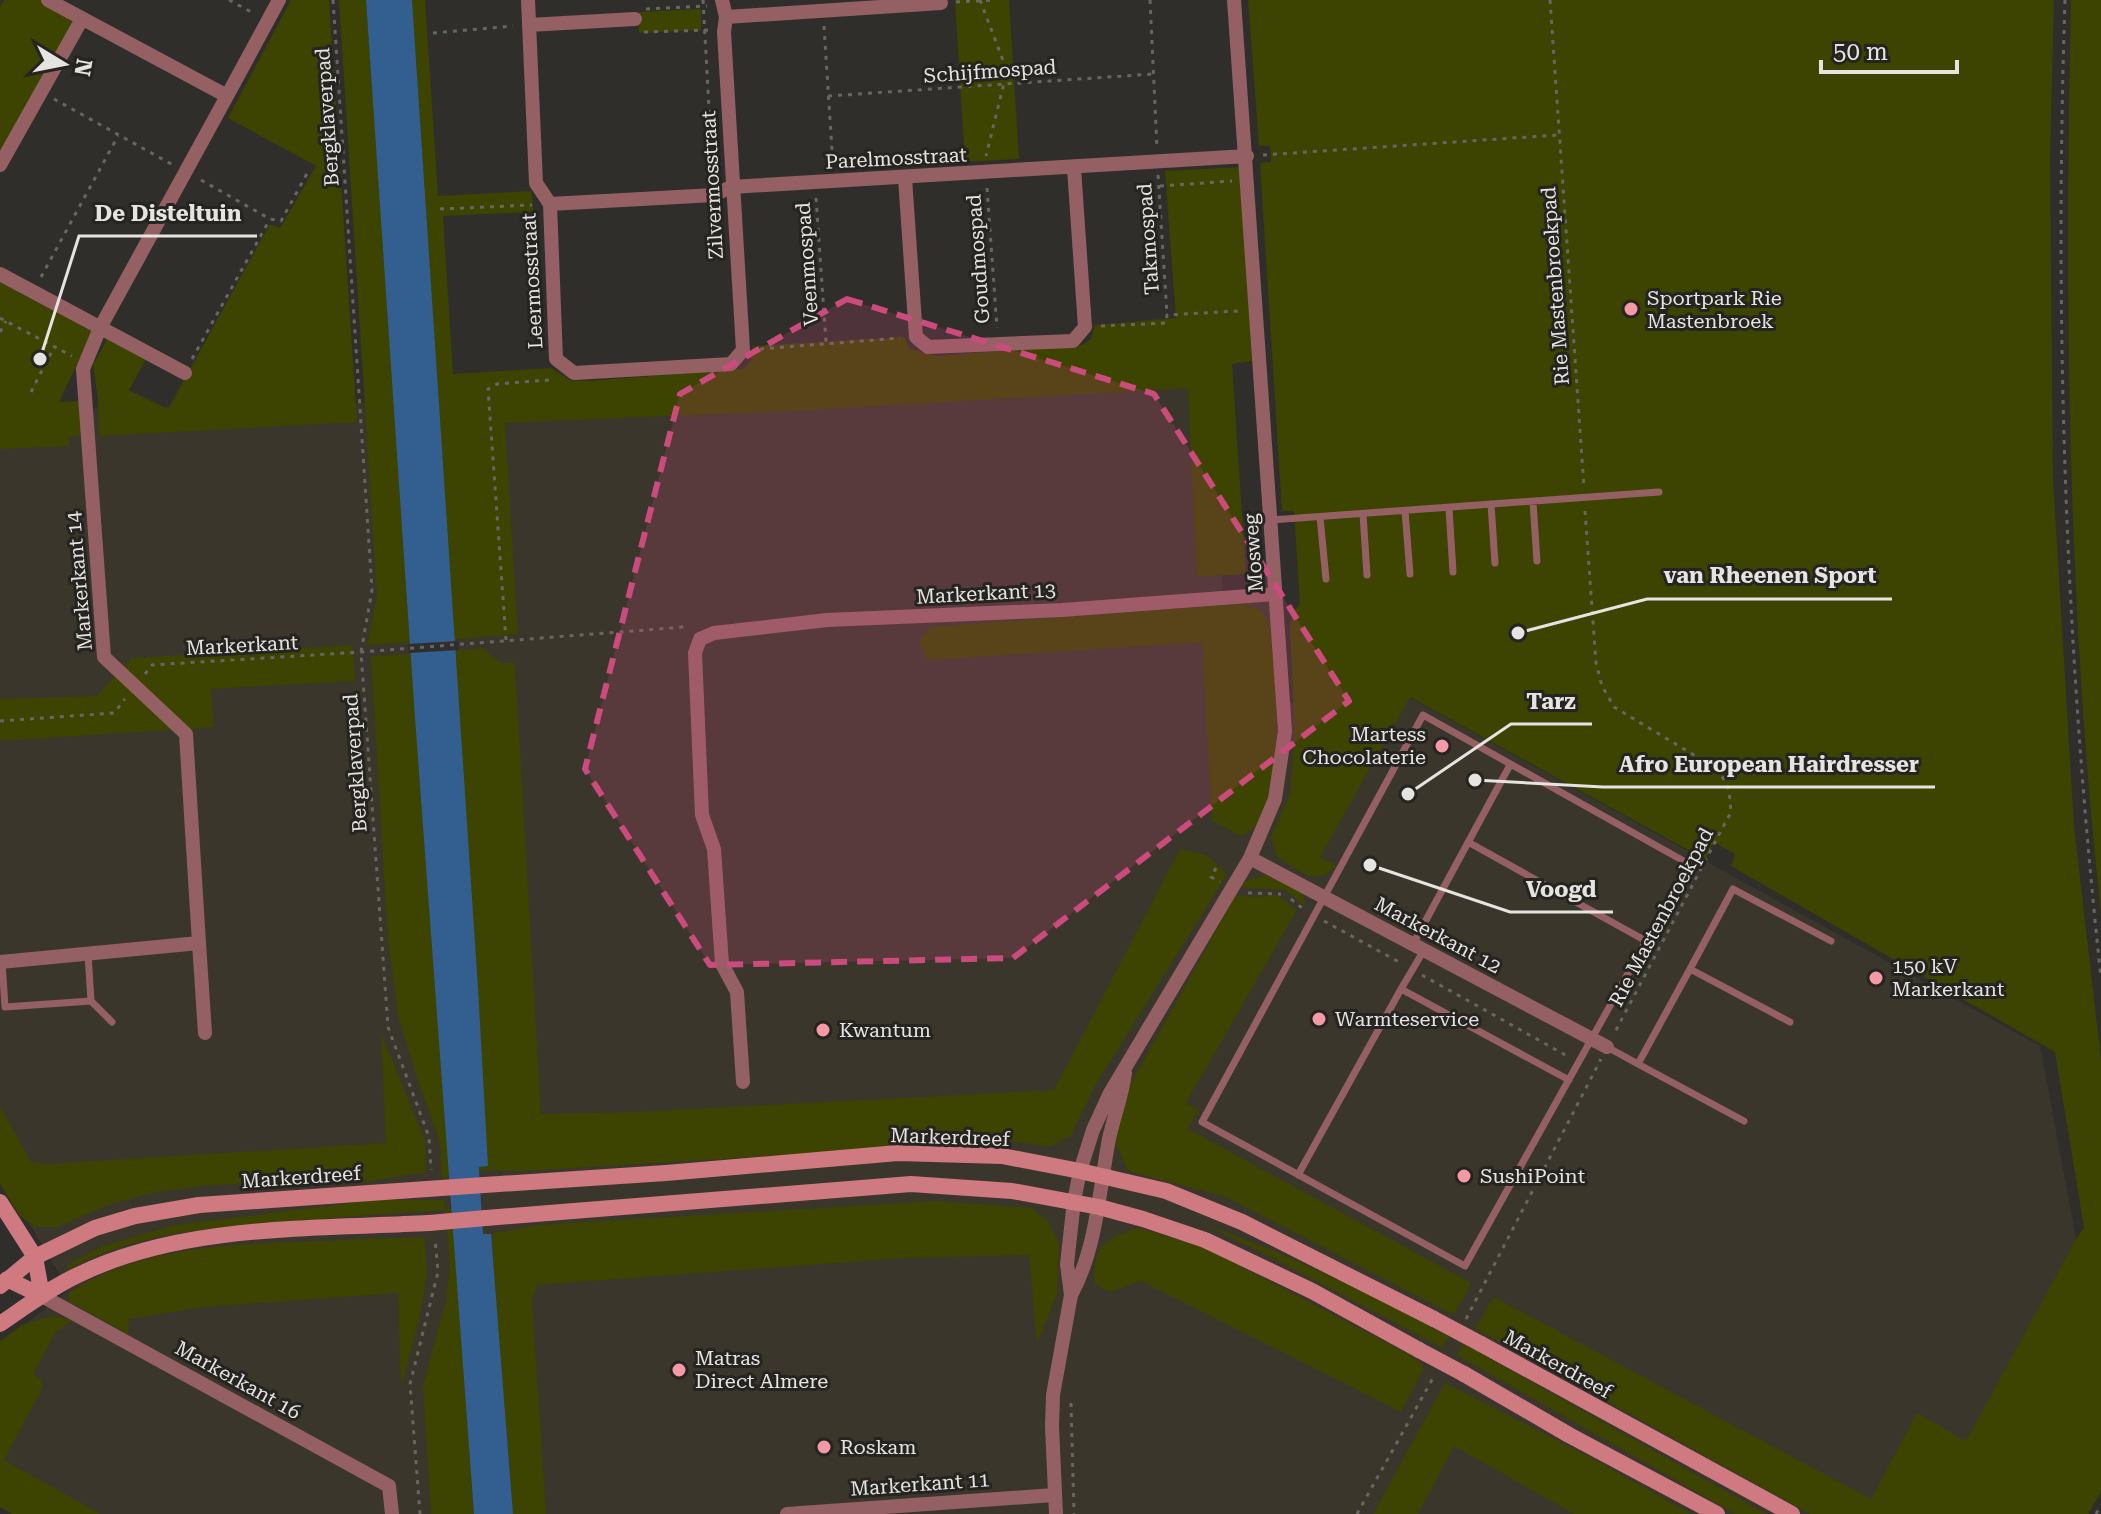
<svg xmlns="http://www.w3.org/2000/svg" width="2101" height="1514" font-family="'Roboto Serif',serif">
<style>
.built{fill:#3b362c}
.green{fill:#3d4300}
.water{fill:#325f90}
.pier{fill:#302e2a}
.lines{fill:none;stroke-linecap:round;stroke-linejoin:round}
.path{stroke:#686662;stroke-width:3;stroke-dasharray:4 6;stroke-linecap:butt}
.lane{stroke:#956063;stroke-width:7}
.street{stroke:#956063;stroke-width:14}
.secondary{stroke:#ce7a80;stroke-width:16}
.secondary-bridge{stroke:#ce7a80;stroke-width:16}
.marked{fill:#cb4b7c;fill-opacity:0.2;stroke:#cb4b7c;stroke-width:6;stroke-dasharray:16 10;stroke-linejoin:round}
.poi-dot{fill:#f49aa6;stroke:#262420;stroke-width:3}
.labels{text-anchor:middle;stroke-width:6;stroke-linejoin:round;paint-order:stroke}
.street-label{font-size:20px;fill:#e5e4e1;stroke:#262420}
.poi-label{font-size:20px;fill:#e5e4e1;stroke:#262420;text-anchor:start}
.leader{fill:none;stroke:#e5e4e1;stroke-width:3}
.callout-dot{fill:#e5e4e1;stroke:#262420;stroke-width:3}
.callout-label{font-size:22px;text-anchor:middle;font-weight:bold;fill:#e5e4e1;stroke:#262420;stroke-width:6;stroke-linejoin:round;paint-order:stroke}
</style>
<rect width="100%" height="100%" fill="#302e2a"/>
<path class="built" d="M1212 386 1223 600 1276 594 1269 704 1409 697 2040 1046 2076 1239 2067 1514H26L0 1499 8 1338 69 1290 0 1175V410Z"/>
<path class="green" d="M4 0H41L75 19 0 158V7Z
M291 0H329L357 422 99 436 98 400 93 365 111 332 122 331 152 348 129 390 168 409 270 224 280 228 316 166 228 118Z
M339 0H366L412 642 367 645 377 596Z
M412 0H425L438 196 531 191 534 212 443 216 453 374 551 368 570 380 587 381 743 369 750 362 753 346 904 337 910 349 936 356 1082 345 1091 339 1095 325 1176 318 1165 171 1240 167 1252 361 1232 364 1246 574 1197 577 1188 388 808 410 505 423 518 634 454 639Z
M955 0H1009L1019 159 965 162Z
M1248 0H2054L2050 158 2053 479 2074 826 2101 1059V1492L2088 1514H1810L1475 1328 1494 1297 1871 1499 1917 1413 1966 1441 2076 1239 2084 1228 2055 1052 1731 866 1735 854 1714 842 1706 860 1410 697 1320 857 1337 866C1312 888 1302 871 1277 857L1271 836 1290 795 1295 734 1290 629 1291 614 1300 604 1294 511H1282L1260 163 1271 162 1270 146H1259Z
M2071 0H2101V914C2068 611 2064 305 2071 0Z
M701 9V30L639 33V12Z
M0 281 93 332 59 402 82 401 84 436 69 437V446L0 449Z
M1242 604 1260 609 1268 621C1277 672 1285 781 1256 825 1252 830 1246 833 1241 836L1212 821 1202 642 927 660 919 641 930 627Z
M353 645 355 681 211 689 214 727 0 741V699L97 696 132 658Z
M482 648 501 663H515L541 1114 636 1112 1054 1090 1180 849 1206 855 1227 874 1096 1084 1071 1135 1050 1147 1011 1141 525 1171 479 1170V1167L487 1166 455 651Z
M413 654 450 1174 442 1180 440 1142 415 1072 398 1016 388 939 371 656Z
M1266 875 1304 894 1305 906 1285 890 1240 887 1248 880Z
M1236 895 1255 897 1276 895 1297 910 1186 1103 1199 1110 1188 1129 1471 1283 1454 1315 1226 1197 1128 1171 1115 1142 1130 1085Z
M381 1033 425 1141 426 1172 359 1183H250L203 1186 152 1193 108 1205 58 1227H35L19 1215 0 1184V1106L31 1162 47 1164 386 1143Z
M376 1200H444L445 1209H452L474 1514H431L423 1385 446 1301 450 1266 445 1210C394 1213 343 1217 292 1221 215 1227 136 1232 67 1270L68 1264 103 1246 175 1225Z
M934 1201 1032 1208 1048 1221 1059 1243 1057 1294 1037 1344 1029 1255 905 1258 537 1285 532 1300 546 1514H513L491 1234 538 1225Z
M1203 1224C1289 1254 1369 1293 1449 1337L1443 1348 1273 1258Z
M1138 1228 1200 1245 1410 1355 1422 1364 1423 1370 1401 1412 1141 1281 1109 1292 1095 1284C1091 1248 1105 1237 1138 1228Z
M425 1238 427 1275 418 1324 401 1387 398 1293 204 1307 129 1319 128 1334 68 1301 69 1293C141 1245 237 1244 320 1241 355 1240 390 1237 425 1238Z
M53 1316 72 1320 55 1333 33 1374 41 1379 43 1387 4 1460 101 1514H12L0 1507V1341L24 1324Z
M1464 1344 1766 1514H1736L1730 1511 1457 1355Z
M1445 1383 1588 1456 1691 1514H1574L1454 1446 1418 1514H1373Z"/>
<path class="water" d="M366 0H412L478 988 488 1166 479 1167V1170L483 1234H491L513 1514H474L415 718Z"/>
<path class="pier" d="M458 641 459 650 409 653 408 644Z"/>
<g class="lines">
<path class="path" d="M229 0 253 13
M333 0 372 590 361 652 388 1027 429 1137 431 1170
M703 0 713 180
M980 0 1004 63V83L986 156
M1150 0 1157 148
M1550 0 1584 487
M2065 0C2054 326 2066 653 2101 978
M956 2 994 0
M646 9 707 6
M824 26 833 166
M644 32 709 30
M433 33 513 26
M828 96 1153 74
M54 99 173 165
M1263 155 1558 135
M1158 175 1167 315
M201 180 270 219 281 221 309 170
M1160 186 1232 181
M987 188 997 328
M816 198 826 342
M440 209 532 205
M41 277 118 136
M0 318 72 356
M1101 326 1166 323 1167 315 1238 311
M0 332 6 321
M760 349 900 338
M192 359 270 219
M31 392 54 347
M1585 511 1596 663 1602 686 1614 707 1719 770 1729 790 1731 812 1615 1032
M506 640 488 389 497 384 548 380 554 377
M145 674 152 665 361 652 684 627 687 629
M0 721 114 713 125 699
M1216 868 1211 877 1220 882
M1248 893 1281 894
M1291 899 1303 909
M1324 921 1401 963
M1422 975 1569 1057
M1466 1319 1601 1059
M1071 1403 1074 1514
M420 1514 410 1384 438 1272 435 1238
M1357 1514 1433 1378
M2096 1514 2101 1505"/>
<path class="lane" d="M1533 502 1537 561
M1491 504 1495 563
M1449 508 1453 572
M1405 511 1410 574
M1363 514 1367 575
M1320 517 1326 579
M1271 520 1659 492
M1423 715 1689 864 1465 1266 1202 1122Z
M1468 842 1646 941
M1413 944 1510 765
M2 962 5 1007 91 1001 88 954
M1401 989 1424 950
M91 1001 112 1022
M1790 1022 1690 969 1733 889 1831 941
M1607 1047 1638 1064 1690 969
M1638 1064 1744 1121
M1298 1175 1401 989 1569 1080"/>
<path class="street" d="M48 0 227 96 100 328 83 369 104 657 186 734 199 943
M528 0 536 183 550 204 556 359 574 373 731 364 743 350 724 32 726 17 722 0
M726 17 941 3
M529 25 635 19
M227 96 279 0
M0 165 82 19
M905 178 916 337 928 347 1073 341 1085 327 1074 168
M550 204 714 195 731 187 1247 156
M0 274 185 373
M1250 858 1607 1047
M0 962 199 943 205 1033
M743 1082 737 992 722 964 714 849 702 815 695 653 700 639 714 633 827 620 1062 610 1276 594
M1071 1295C1097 1248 1099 1190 1109 1139 1114 1116 1122 1096 1125 1073
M42 1296 389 1486 392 1514
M787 1514 1054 1495
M1056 1514 1052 1427 1053 1395 1071 1295 1067 1264 1074 1201 1080 1171 1093 1130 1110 1093 1250 858 1275 799 1285 731 1234 0"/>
<path class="secondary" d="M484 1185 666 1173 898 1153 1002 1156 1080 1171 1166 1191 1242 1222 1434 1319
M0 1202 35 1257 42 1296
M486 1218 911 1184 1012 1191 1099 1207 1143 1219 1205 1240 1312 1291 1419 1350
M7 1279 42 1296
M0 1286 35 1257 95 1228 135 1216 199 1205 427 1189
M0 1324C25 1307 50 1288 78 1275 182 1224 315 1229 429 1223
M1481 1344 1792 1514
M1464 1374 1569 1435 1717 1514"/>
<path class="secondary-bridge" d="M427 1189 484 1185
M429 1223 486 1218
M1434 1319 1481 1344
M1419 1350 1464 1374"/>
</g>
<path class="marked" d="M847 299 1154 394 1349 701 1013 958 710 965 585 769 680 394Z"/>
<g class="poi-dot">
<circle cx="1631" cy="309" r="8"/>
<circle cx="1442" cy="746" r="8"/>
<circle cx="1876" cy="978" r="8"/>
<circle cx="1319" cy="1019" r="8"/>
<circle cx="823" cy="1030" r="8"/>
<circle cx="1464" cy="1176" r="8"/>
<circle cx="679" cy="1370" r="8"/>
<circle cx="824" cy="1447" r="8"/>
</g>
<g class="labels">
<g class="street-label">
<text transform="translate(990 71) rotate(-4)" y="7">Schijfmospad</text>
<text transform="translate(327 117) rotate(-94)" y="7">Bergklaverpad</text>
<text transform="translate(896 158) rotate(-3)" y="7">Parelmosstraat</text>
<text transform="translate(712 185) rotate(-93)" y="7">Zilvermosstraat</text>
<text transform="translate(1148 239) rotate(-94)" y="7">Takmospad</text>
<text transform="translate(978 259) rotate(-94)" y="7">Goudmospad</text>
<text transform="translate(807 264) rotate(-94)" y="7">Veenmospad</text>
<text transform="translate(532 281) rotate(-93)" y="7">Leermosstraat</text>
<text transform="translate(1555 286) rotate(-94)" y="7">Rie Mastenbroekpad</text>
<text transform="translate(1253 553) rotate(-94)" y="7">Mosweg</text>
<text transform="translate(79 581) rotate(-95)" y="7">Markerkant 14</text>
<text transform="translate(986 593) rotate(-3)" y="7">Markerkant 13</text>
<text transform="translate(242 645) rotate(-3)" y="7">Markerkant</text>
<text transform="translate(355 763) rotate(-94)" y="7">Bergklaverpad</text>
<text transform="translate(1661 917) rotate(-62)" y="7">Rie Mastenbroekpad</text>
<text transform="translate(1438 935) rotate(28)" y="7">Markerkant 12</text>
<text transform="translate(950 1137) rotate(2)" y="7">Markerdreef</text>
<text transform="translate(301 1177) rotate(-4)" y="7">Markerdreef</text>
<text transform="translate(1558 1364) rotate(29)" y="7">Markerdreef</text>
<text transform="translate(238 1380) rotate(29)" y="7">Markerkant 16</text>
<text transform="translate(920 1484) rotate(-4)" y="7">Markerkant 11</text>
</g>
<g class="poi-label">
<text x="1647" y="305">Sportpark Rie<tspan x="1647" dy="23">Mastenbroek</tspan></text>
<text x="1426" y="741" text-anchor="end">Martess<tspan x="1426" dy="23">Chocolaterie</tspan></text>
<text x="1892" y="973">150 kV<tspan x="1892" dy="23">Markerkant</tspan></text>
<text x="1335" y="1026">Warmteservice</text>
<text x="839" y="1037">Kwantum</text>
<text x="1480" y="1183">SushiPoint</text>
<text x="695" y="1365">Matras<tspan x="695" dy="23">Direct Almere</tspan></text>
<text x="840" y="1454">Roskam</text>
</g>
</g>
<path class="leader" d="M40 359L79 236H257M1518 633L1647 599H1892M1408 794L1511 724H1592M1475 780L1603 787H1935M1370 865L1510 912H1613"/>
<g class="callout-dot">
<circle cx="40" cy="359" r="8"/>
<circle cx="1518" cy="633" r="8"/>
<circle cx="1408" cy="794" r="8"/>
<circle cx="1475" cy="780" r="8"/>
<circle cx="1370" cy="865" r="8"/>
</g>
<g class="callout-label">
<text x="168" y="221">De Disteltuin</text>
<text x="1770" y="583">van Rheenen Sport</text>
<text x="1551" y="709">Tarz</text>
<text x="1769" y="772">Afro European Hairdresser</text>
<text x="1561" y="897">Voogd</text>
</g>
<g transform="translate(64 64) rotate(100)" stroke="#262420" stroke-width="6" paint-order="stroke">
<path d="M0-6L14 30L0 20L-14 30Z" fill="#e5e4e1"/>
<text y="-12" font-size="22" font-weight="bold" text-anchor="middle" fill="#e5e4e1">N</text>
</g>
<path d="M1821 60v12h136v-12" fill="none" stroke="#e5e4e1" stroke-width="4"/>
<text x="1833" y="60" font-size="24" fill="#e5e4e1" stroke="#262420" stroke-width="6" paint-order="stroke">50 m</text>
</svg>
